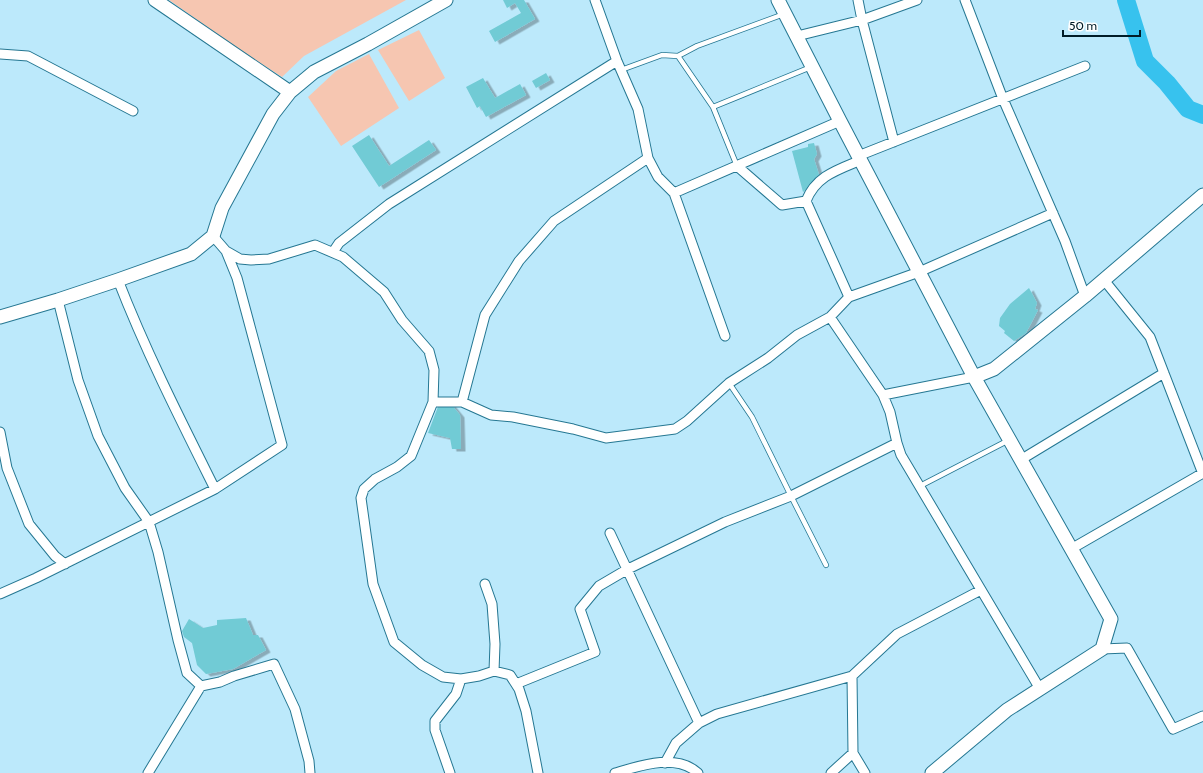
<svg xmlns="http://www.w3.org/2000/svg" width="1203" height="773" font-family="Cabin,sans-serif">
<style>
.green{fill:#f6c6b1}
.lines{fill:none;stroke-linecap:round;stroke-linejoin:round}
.river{stroke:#37c2ee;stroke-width:18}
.building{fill:#71cbd5;filter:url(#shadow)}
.lane-casing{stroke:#257792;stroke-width:6}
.street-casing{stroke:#257792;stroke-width:11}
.secondary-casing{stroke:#257792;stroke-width:15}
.lane{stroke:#fff;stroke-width:4.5}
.street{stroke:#fff;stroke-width:9}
.secondary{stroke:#fff;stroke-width:13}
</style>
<defs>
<filter id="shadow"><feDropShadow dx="4.5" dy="2.5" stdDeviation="0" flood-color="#0004"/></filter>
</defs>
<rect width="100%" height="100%" fill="#bce9fb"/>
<path class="green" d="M169 0H406L304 56 282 77 237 48Z
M419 30 445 78 409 101 378 50Z
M369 54 399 108 341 146 308 97 336 71Z"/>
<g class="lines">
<path class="river" d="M1126 0 1145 61 1167 83 1188 109 1203 115"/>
</g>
<path class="building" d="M503 0H524L535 19 495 42 489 31 521 13 515 3 507 8Z
M546 73 550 80 536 88 532 81Z
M483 78 495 98 520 84 526 95 486 117 480 106 477 108 466 87Z
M369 135 389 166 429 140 436 150 379 187 352 146Z
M814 143 817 154 814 159 820 178 803 192 792 151 808 147V144Z
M1029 288 1037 303 1035 309 1038 310 1026 333 1014 341 1004 333 1005 331 999 326 1000 318 1010 304Z
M439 404H451L460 415 461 449H452L450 438 428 433Z
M246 618 253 635H258L266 650 233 669 206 674 197 665 192 643 184 637 182 631 189 619 203 628 217 625V620Z"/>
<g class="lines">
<g class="lane-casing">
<path id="lane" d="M678 56 697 46 784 14
M621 70 662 55 678 56 713 107 737 166
M713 107 811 67
M729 383 752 417 791 496 826 565
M920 486 1009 440"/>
</g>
<g class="street-casing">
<path id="street" d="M595 0 617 61 638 109 648 158 658 177 674 193 725 336
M858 0 862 20 894 142
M965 0 1003 99 1065 241 1085 296
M797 36 862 20 917 0
M0 54 28 56 133 111
M858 156 1085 66
M737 166 782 205 806 201 849 297
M674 193 840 121
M806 201C816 176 837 170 861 160
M226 251 240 259 251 260 269 259 315 245 343 257 384 292 402 320 429 351 434 370 433 402 411 456 397 467 375 479 364 489 361 498 373 584 394 642 422 665 443 677 461 679 479 676 494 671 510 675 519 689 526 711 538 773
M333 252 339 243 389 204 617 61
M118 280C146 352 181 421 215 489
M1104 280 1150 337 1203 474
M58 300 78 380 98 436 125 488 149 522 158 552 178 640 187 673 201 686 220 682 234 676 274 664 295 709 309 761 310 773
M830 317 883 395 890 412 897 443 901 455 1040 689
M883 395 974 377
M433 402H462L491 415 513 417 573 429 606 438 675 429 687 421 729 383 768 358 797 335 830 317 849 297 919 272 1053 213
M462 402 485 315 519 261 554 221 648 158
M0 432 7 468 29 524 55 556 65 564
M1022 459 1164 373
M610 533 699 723
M1071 549 1203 473
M485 584 492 604 495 644 494 671
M0 594 36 578 215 489 282 445 237 278 226 251 213 236
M1102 649 1127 648 1173 729 1203 716
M516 684 595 652 580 609 599 586 628 569 725 522 791 496 897 443
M853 753 852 676 897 634 981 590
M665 763 676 743 699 723 717 714 852 676
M148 773 201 686
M450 773 435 730V721L456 694 461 679
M615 773C639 766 676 753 698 773
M831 773 853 753 865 773"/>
</g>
<g class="secondary-casing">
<path id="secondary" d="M155 0 290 92
M778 0 840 121 974 377 1111 619 1102 649 1007 710 932 773
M0 317 58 300 118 280 191 254 213 236 222 208 273 114 290 92 314 72 368 44 446 0
M974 377 994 369 1085 296 1203 195"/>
</g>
<use href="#lane" class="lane"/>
<use href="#street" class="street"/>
<use href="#secondary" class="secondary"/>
</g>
<path d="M1063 30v6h77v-6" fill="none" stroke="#001c27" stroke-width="2"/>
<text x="1069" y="30" font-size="12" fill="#001c27" stroke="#ffffff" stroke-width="3" paint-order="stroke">50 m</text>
</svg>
